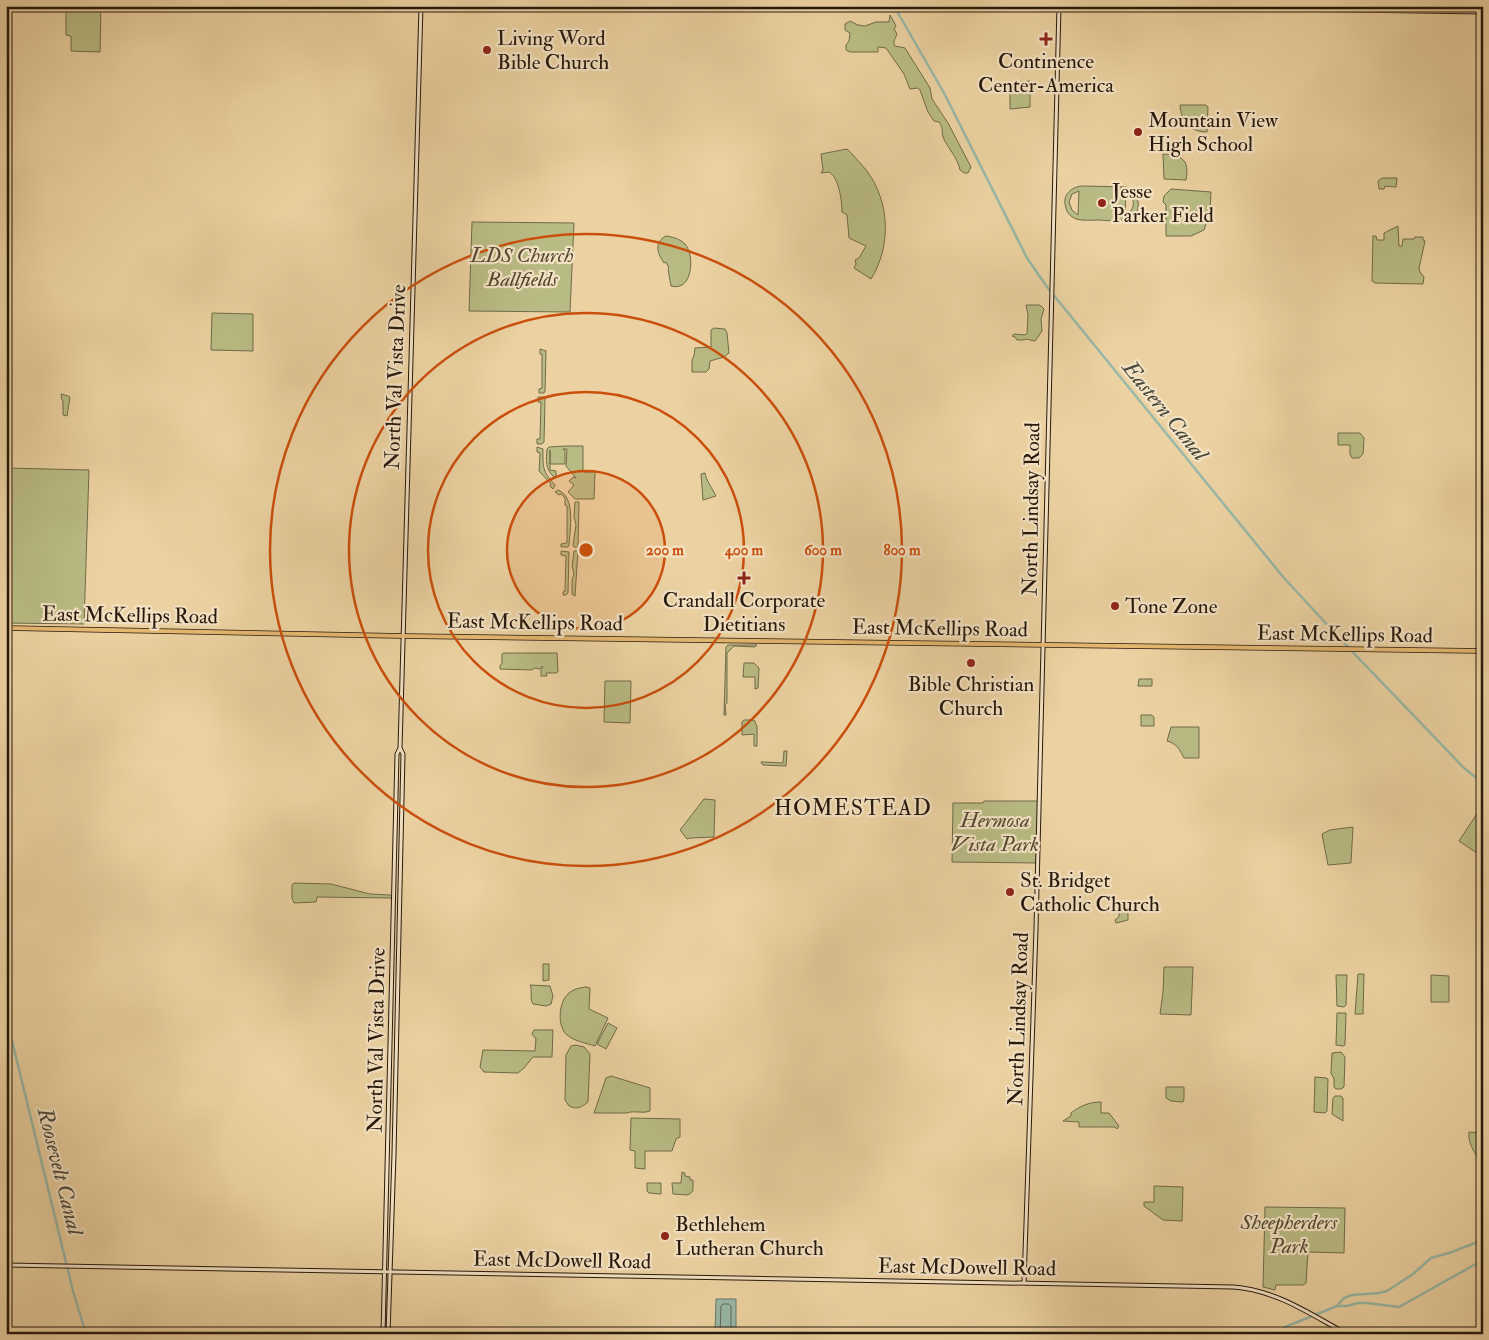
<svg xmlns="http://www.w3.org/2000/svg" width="1489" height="1340" font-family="'IM FELL Double Pica',serif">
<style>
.green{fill:#b9bb84;stroke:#706a48;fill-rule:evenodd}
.water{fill:#99b8a7;stroke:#6b7869}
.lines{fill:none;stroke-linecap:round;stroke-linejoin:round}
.shore{stroke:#60685a;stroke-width:1}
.canal{stroke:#99b8a7;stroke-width:2.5}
.secondary-casing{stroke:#26180c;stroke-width:5}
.primary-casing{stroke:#26180c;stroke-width:5.5}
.secondary{stroke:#f3e2c3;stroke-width:3}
.primary{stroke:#e6b971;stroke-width:4}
.ring{fill:none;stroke:#cb4f0c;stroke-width:2.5}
.poi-dot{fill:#8f2418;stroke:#f3e2c3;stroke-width:2}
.labels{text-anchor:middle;stroke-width:4.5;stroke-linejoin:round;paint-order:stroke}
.poi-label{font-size:21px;fill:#26180c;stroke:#f3e2c3;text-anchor:start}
.park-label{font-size:21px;font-style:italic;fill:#524930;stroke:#f3e2c3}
.street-label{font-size:21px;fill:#26180c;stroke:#f3e2c3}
.water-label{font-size:22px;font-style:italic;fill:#48483a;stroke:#f3e2c3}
.neighbourhood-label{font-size:22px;letter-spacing:1px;fill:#26180c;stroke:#f3e2c3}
.centre{fill:#cb4f0c;stroke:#f3e2c3;stroke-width:2.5}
.ring-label{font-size:15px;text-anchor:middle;font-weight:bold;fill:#cb4f0c;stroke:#f3e2c3;stroke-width:4.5;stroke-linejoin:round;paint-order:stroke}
</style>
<rect width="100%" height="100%" fill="#ecd2a2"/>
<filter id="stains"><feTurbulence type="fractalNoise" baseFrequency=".004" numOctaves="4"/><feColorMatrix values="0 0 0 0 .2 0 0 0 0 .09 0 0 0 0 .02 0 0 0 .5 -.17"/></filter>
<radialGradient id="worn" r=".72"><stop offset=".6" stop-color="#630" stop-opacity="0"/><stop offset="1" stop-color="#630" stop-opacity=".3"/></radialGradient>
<path class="green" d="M66 6H101L100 52 71 51V36L66 35Z
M890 15 896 26 894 29 897 34C896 38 892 41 895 46L905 48 930 88 932 99 948 123 971 167 968 173H964L960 170C957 156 948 149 943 137 941 131 944 129 939 122L934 121 928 112 920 90 918 88 910 89 904 74 886 48 878 47V52H850L846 50V45L849 41 850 33 845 30V24L850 21 858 25 865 26 876 22H889Z
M1030 81V107L1010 109V83Z
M1180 105H1206L1208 107 1207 132C1190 132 1181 121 1180 105Z
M847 149C852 153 856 159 860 163 890 194 893 244 871 279L854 268 856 264 855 260 859 258 866 246 849 238 847 215 842 212C842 202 839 177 829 172L821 173 823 170 821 154Z
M1163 154C1181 155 1190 159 1186 180L1164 179Z
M1382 178H1397L1396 187 1385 186 1384 189H1379L1378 181Z
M1084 186 1126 187C1133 191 1137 195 1138 202 1141 224 1113 221 1099 220 1092 220 1083 221 1076 219 1071 217 1067 213 1066 208 1061 195 1072 186 1084 186ZM1079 191 1078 215 1072 210 1069 202 1072 194ZM1126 192C1136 198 1136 210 1125 215Z
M1171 189 1211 192 1210 213 1204 230 1191 236H1166V205L1163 202 1164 196Z
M472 222 574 223 570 312 469 311Z
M1398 226 1399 246H1402L1403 239H1414L1415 237H1423V240L1425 241 1419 268 1420 272 1424 277 1423 284 1375 283 1372 281 1373 236H1376L1377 240H1384V233Z
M666 236C673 237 680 239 685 244 695 255 693 292 671 286L668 269 669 268 666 262 664 263C657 253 654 242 666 236Z
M1026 305H1040L1044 309 1041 319 1042 331 1035 341 1026 339 1024 340H1017L1015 337 1012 336 1014 334 1025 335 1027 333 1028 315Z
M212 313 253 314V351L211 350Z
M714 328 725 329 727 333 729 353 724 357 710 361 709 369 706 372H692V360L694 356 695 348 711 347V330Z
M540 349 546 351 545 391 544 393H539V389L542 388V354H540Z
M61 394 68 396 70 397 67 416 63 415V401L62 400Z
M538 397H544L545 399 544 442 542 444H537V439H540L541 402H538Z
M1338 433H1360L1364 438 1363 454 1359 458H1352L1350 454V445H1338Z
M566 446H583V471L585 472H595L594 499H575L568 492 574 485 569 481 573 477 576 478 566 466 567 449H563L565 450V464H550V450V470L556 471V476L554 477C545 469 546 460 547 449L549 447Z
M537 447 543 449C543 467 542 471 555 485L553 489 550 486 551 484 539 471 540 453 537 452Z
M6 468 89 470 84 624 6 623Z
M705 473C706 480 712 488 716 496L703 500 701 474Z
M558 490C576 497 570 529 569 545L568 547H561V544L567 543V506L565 505V498L561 494 559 495 555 492Z
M575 502H579L578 547H574L573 545 576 525 574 517Z
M561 551 569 552 568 593 566 595H563V592L565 591 566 556 561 555Z
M574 551H578L575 596 572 594V580L574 574 572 566Z
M728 645H757L755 647 734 646 727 653V703L725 705 726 715H724L726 647Z
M504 653H557L558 672 556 673H546L547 676H541V670L543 667 542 666 540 669 534 668 532 670 500 669V666L502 663V654Z
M744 663H754L759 668 758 688 755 689V677H743Z
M1139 679H1152V686H1138Z
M605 681H631L630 723 604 722Z
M1141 715H1151L1154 717V726H1141Z
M744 720H754L757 726V746H754V734L742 735V722Z
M1171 727H1199V758H1184C1180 750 1176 743 1167 741Z
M784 751H787L786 766 763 765 762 764 761 762H764L783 763Z
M704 799 715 800 714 837 690 838 687 839 680 830Z
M984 801H1039L1037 863 952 862 953 803H983Z
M1478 812 1483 814V857L1459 841Z
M1353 827 1351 863 1328 865 1322 834 1330 830Z
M294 883 331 884 370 894 390 895 392 896 391 898 317 897 316 902 294 903 292 898V885Z
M1119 905H1127L1128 907V920L1116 923 1115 920 1119 917Z
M543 964H549V980L543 981Z
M1164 967H1193L1191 1015 1160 1014 1163 992Z
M1358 974H1364L1363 1014H1355Z
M1336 975H1347L1346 1005 1344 1007 1337 1006Z
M1431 975 1449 976V1002H1431Z
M530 985 550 986 553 996 551 1004 546 1006 533 1004C529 998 533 991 530 985Z
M586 987 590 988 589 1009 608 1018 595 1046C586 1043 573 1041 566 1034 557 1025 559 1002 568 994 573 989 579 988 586 987Z
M1337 1013H1346L1345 1044 1344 1046 1336 1045Z
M608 1023 617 1028 606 1049 597 1044Z
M534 1030H553L552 1057H533L524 1068 518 1073 484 1072 480 1067 483 1050 535 1051 536 1039 532 1034Z
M576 1045 584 1047 590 1054 588 1102C582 1107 577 1110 569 1106L565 1100 566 1055 571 1046Z
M1341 1052 1345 1057 1344 1087 1341 1089H1336L1334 1087V1079L1331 1073 1332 1053Z
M611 1076 650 1088V1111C642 1114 634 1110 627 1113H594L606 1078Z
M1315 1077 1326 1078 1328 1079 1327 1111 1325 1113 1314 1112Z
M1166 1087H1184V1099L1183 1102 1171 1101 1166 1098Z
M1335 1096H1341L1343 1098V1121L1332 1114 1333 1098Z
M1101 1102V1113H1109L1119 1126 1117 1129 1115 1127H1079V1122L1063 1121 1071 1116V1113C1080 1106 1089 1102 1101 1102Z
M631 1118 680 1119V1137L676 1139 672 1151H645V1169L635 1168V1151L630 1150Z
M1469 1132 1483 1133V1156L1479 1159C1473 1151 1468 1142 1469 1132Z
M682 1172 685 1173V1176L690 1177V1180H693V1191L688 1195 673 1194 672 1183H681Z
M647 1183H661V1194L649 1193 647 1191Z
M1154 1186 1183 1187 1182 1221 1163 1220 1144 1206V1202H1154Z
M1265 1207 1345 1208 1344 1253 1308 1252 1306 1283 1303 1285H1276L1275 1290 1263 1287Z"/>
<path class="water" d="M716 1299H736V1334H715Z"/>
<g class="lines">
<path class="shore" d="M720 1334 721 1306 723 1304H729L731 1306V1334"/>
<path class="canal" d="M894 6 944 93 1027 258 1047 287 1284 578 1345 644 1464 768 1483 783
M6 1016 73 1291 86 1334
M1337 1306 1344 1298 1352 1295 1379 1293 1387 1291 1413 1274 1431 1258 1449 1253 1483 1240
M1278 1334 1285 1327 1337 1306H1347L1358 1303H1367L1399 1307 1483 1260"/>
<g class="secondary-casing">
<path id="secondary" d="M1087 6 1483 12
M6 1265 1233 1287C1276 1290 1310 1314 1347 1334
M1024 1283 1036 929 1059 6
M383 1334 397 754 400 748
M388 1334 394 1154 403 754 400 748 421 6"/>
</g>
<g class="primary-casing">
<path id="primary" d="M6 628 403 636 1483 651"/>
</g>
<use href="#secondary" class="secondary"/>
<use href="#primary" class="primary"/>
</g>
<circle cx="586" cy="550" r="79" fill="#cb4f0c" fill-opacity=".12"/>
<g class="ring">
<circle cx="586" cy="550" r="79"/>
<circle cx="586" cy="550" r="158"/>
<circle cx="586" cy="550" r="237"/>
<circle cx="586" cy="550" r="316"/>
</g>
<g class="poi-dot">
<path d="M1043.5 31.5h5v5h5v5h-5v5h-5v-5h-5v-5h5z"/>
<circle cx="487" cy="50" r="5"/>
<circle cx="1138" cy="132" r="5"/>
<circle cx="1102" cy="203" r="5"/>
<path d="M741.5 570.5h5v5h5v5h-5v5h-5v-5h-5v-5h5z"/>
<circle cx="1115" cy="606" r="5"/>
<circle cx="971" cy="663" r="5"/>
<circle cx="1010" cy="892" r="5"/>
<circle cx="665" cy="1236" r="5"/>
</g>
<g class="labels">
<g class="poi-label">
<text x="497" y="45">Living Word<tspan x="497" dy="24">Bible Church</tspan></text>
<text x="1046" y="68" text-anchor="middle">Continence<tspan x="1046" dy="24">Center-America</tspan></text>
<text x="1148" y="127">Mountain View<tspan x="1148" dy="24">High School</tspan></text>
<text x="1112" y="198">Jesse<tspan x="1112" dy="24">Parker Field</tspan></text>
<text x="744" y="607" text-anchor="middle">Crandall Corporate<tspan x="744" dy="24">Dietitians</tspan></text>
<text x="1125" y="613">Tone Zone</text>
<text x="971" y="691" text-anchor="middle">Bible Christian<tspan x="971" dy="24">Church</tspan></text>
<text x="1020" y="887">St. Bridget<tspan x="1020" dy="24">Catholic Church</tspan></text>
<text x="675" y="1231">Bethlehem<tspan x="675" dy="24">Lutheran Church</tspan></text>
</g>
<g class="park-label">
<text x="522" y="262">LDS Church<tspan x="522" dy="24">Ballfields</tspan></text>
<text x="995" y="827">Hermosa<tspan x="995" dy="24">Vista Park</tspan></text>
<text x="1289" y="1229">Sheepherders<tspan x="1289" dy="24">Park</tspan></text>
</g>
<g class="street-label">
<text transform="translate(395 377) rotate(-88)" y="7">North Val Vista Drive</text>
<text transform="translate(1031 509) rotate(-89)" y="7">North Lindsay Road</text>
<text transform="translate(130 615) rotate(1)" y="7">East McKellips Road</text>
<text transform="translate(535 622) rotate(1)" y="7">East McKellips Road</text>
<text transform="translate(940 628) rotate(1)" y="7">East McKellips Road</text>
<text transform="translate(1345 634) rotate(1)" y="7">East McKellips Road</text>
<text transform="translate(1018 1019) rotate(-88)" y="7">North Lindsay Road</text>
<text transform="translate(376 1040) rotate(-89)" y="7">North Val Vista Drive</text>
<text transform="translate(562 1260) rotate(1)" y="7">East McDowell Road</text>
<text transform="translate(967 1267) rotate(1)" y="7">East McDowell Road</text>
</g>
<g class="water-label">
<text transform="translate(1166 410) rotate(51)" y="8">Eastern Canal</text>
<text transform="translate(61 1171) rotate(76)" y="8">Roosevelt Canal</text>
</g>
<g class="neighbourhood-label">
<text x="853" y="815">HOMESTEAD</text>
</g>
</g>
<circle cx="586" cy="550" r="8" class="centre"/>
<g class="ring-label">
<text x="665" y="555">200 m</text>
<text x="744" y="555">400 m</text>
<text x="823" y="555">600 m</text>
<text x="902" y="555">800 m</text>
</g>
<rect width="1489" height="1340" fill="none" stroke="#ecd2a2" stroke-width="25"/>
<rect x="8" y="8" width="1474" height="1325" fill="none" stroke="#26180c" stroke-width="2.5"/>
<rect x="12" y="12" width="1464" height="1315" fill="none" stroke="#26180c"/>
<rect width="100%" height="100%" filter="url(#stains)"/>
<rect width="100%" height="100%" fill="url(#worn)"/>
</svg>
